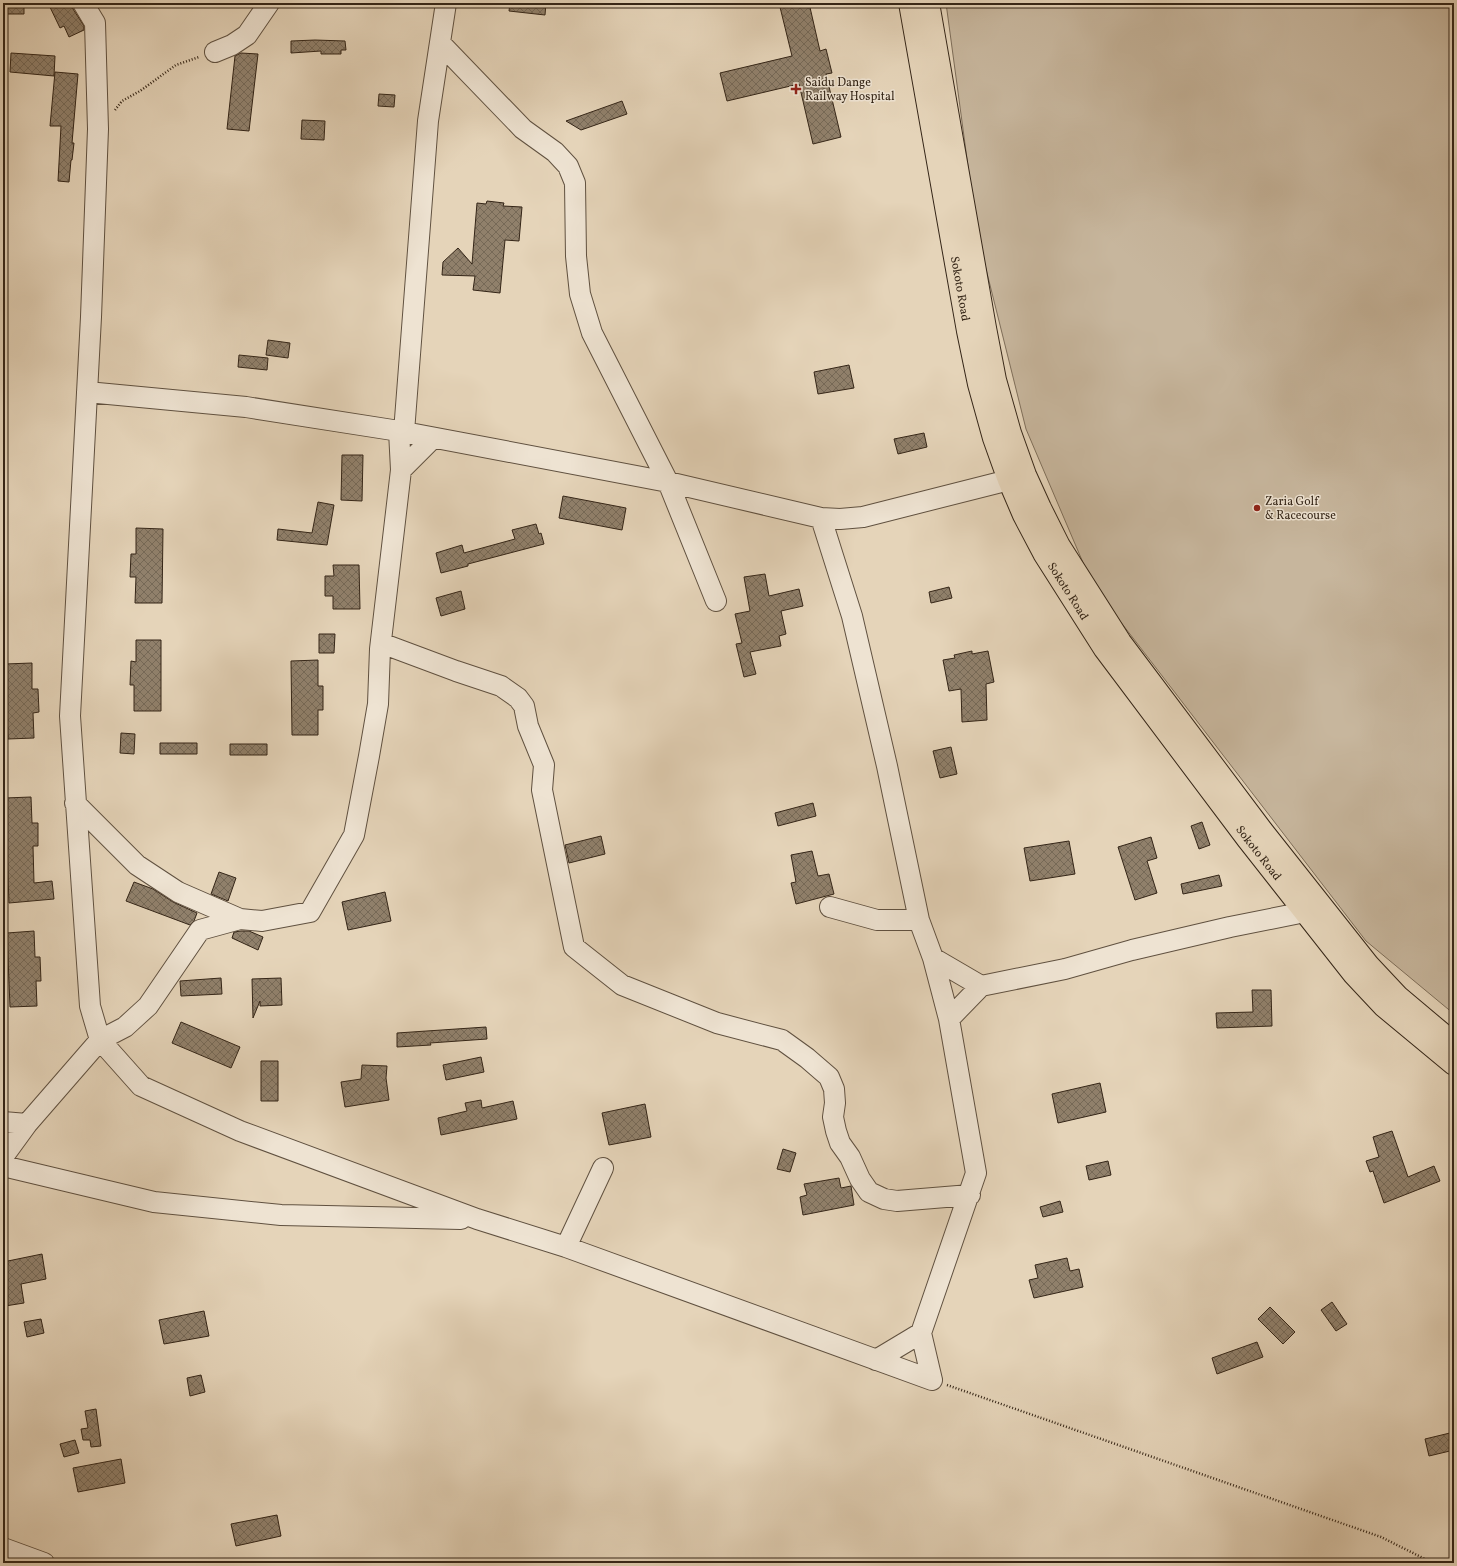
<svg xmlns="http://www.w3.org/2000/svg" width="1457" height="1566" font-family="Vollkorn,serif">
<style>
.pitch{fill:#c7b69d;stroke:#7e6e5a}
.building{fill:url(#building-cross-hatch);stroke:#342517}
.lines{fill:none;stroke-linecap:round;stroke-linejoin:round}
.minor-casing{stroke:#605140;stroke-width:22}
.major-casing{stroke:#342517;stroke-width:24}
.path{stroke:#342517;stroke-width:2.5;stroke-dasharray:1 2;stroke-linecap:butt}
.minor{stroke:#eee3d2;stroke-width:20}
.major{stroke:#e5d4b9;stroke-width:22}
.poi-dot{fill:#8f2418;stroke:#eee3d2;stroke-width:1.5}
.labels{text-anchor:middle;stroke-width:3;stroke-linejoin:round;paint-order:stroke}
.poi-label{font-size:12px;fill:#342517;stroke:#eee3d2;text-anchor:start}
.street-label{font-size:12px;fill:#342517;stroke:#eee3d2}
</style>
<defs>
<pattern id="building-cross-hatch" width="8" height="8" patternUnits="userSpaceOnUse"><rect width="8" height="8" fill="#90806b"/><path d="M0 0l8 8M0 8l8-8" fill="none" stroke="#766957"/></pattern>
</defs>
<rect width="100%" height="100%" fill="#e5d4b9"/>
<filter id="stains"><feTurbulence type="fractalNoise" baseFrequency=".005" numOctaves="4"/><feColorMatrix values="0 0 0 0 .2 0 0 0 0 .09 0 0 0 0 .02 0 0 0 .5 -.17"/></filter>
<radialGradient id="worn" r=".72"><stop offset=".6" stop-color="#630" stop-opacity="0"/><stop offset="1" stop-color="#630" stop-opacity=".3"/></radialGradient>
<path class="pitch" d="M946 3H1454V1014L1366 941 1093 586 1026 429 977 233Z"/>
<path class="building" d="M3 3H24V14H3Z
M48 3H72L73 9 84 26V30L69 37 64 26 60 28Z
M510 3H546L545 15 509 11Z
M779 3H809L820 51 826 49 832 73 826 74 841 137 813 144 799 84 727 101 720 73 792 56Z
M291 41 315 40 345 41 346 50H341V54H321V51L291 53Z
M11 53 55 56 54 76 10 72Z
M241 53 258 54 249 131 227 129 235 56Z
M55 72 78 74 72 143H74L72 160H71L69 182 58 181 61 126H50Z
M379 94 395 95 394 107 378 106Z
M622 101 627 114 581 130 566 121Z
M302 120 325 121 324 140 301 139Z
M487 201 504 203 503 206 522 207 519 241 505 240 500 293 473 290 475 276 442 275 443 262 458 248 472 264 477 203 486 204Z
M268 340 290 343 288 358 266 355Z
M239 355 268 358 267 370 238 367Z
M849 365 854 388 818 394 814 372Z
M924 433 927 447 898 454 894 439Z
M342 455H363L362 501 341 500Z
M563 496 626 508 622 530 559 518Z
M318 502 334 505 327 545 277 540 278 529 312 533Z
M536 524 539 534 541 533 544 544 468 564V566L441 573 436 553 462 545 464 553 515 539 512 530Z
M136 528 163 529 162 603H135L136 577H130L131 554H136Z
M333 565H359L360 609H333V596H325V576H334Z
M765 574 769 596 799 589 803 606 781 611 786 634 779 636 781 646 750 652 756 674 744 677 736 644 742 643 735 614 750 611 744 577Z
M949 587 952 598 931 603 929 592Z
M461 591 465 609 441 616 436 598Z
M319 634H335L334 653H319Z
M136 640H161V711H134V685H130L131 661 136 662Z
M972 651V654L988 651 994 682 986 684 987 720 962 722 961 689 949 691 943 660 955 658 954 655Z
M318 660V686H323V710H318V735H292L291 661Z
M32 663V689H38L39 712 33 713 34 738 8 739 5 664Z
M121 733 135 734 134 754 120 753Z
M160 743H197V754H160Z
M230 744H267V755H230Z
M951 747 957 774 940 778 933 751Z
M31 797 32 823H38V846H33L34 883 52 881 54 899 9 903 5 798Z
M813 803 816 816 778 826 775 813Z
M1202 822 1210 845 1199 849 1191 826Z
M601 836 605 854 569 863 565 845Z
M1151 837 1157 858 1147 861 1157 893 1135 900 1118 847Z
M1069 841 1075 874 1030 881 1024 848Z
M812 851 818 876 829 874 834 894 796 904 791 883 796 882 791 855Z
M219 872 236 878 228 901 211 894Z
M1219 875 1222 886 1183 894 1181 884Z
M134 882 153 889 173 902 197 913 194 921 190 925 126 901Z
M385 892 391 921 348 930 342 902Z
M34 931 35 957H40L41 981H36L37 1006 10 1007 7 933Z
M241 931H249L263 937 258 950 232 938 234 932Z
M221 978 222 994 181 996 180 981Z
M281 978 282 1005 260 1006V1001L253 1018 252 979Z
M1252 990H1271L1272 1026 1217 1028 1216 1013 1253 1012Z
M181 1022 240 1047 231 1068 172 1043Z
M486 1027 487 1039 430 1043 431 1045 397 1047V1033Z
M481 1057 484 1072 446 1080 443 1065Z
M261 1061H278V1101H261Z
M362 1065 387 1066 386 1078 389 1100 345 1107 341 1082 361 1079Z
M1100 1083 1106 1112 1058 1123 1052 1094Z
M481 1100 482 1108 513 1101 517 1119 441 1135 438 1118 467 1111 465 1103Z
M645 1104 651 1137 609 1145 602 1113Z
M1392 1131 1408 1177 1434 1166 1440 1181 1384 1203 1373 1171 1370 1172 1366 1161 1379 1157 1373 1137Z
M783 1149 796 1153 790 1172 777 1169Z
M1108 1161 1111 1175 1089 1180 1086 1166Z
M839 1178 841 1188 851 1186 854 1205 803 1215 800 1197 807 1195 804 1184Z
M1060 1201 1063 1212 1043 1217 1040 1207Z
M42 1254 46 1279 21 1284 24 1303 5 1306 3 1291V1262Z
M1067 1258 1070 1271 1079 1269 1083 1287 1034 1298 1029 1280 1038 1278 1035 1265Z
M1332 1302 1347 1324 1336 1331 1321 1310Z
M1270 1307 1295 1332 1283 1344 1258 1319Z
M204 1311 209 1336 164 1344 159 1320Z
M41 1319 44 1333 27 1337 24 1322Z
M1257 1342 1263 1357 1217 1374 1212 1358Z
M201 1375 205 1392 190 1396 187 1378Z
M96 1409 101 1446 91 1447 90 1440H83L81 1429 88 1428 85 1411Z
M1454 1432V1450L1429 1456 1425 1439Z
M75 1440 79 1453 64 1457 60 1444Z
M121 1459 125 1483 78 1492 73 1468Z
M277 1515 281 1536 236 1546 231 1524Z"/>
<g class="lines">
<g class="minor-casing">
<path id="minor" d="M83 3 95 23 98 129 91 317 70 716 90 1006 100 1040 141 1086 240 1131 477 1219 566 1247 932 1380
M440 43 523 129 555 152 568 166 575 183 576 256 580 294 592 333 668 482 716 601
M215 52 232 45 247 35 269 3
M87 392 246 407 399 431 668 482 821 518 840 519 863 517 1009 480
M404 432 428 121 446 3
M401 470 433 438
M821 518 852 616 887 766 919 920 933 958 949 1019 976 1173 921 1333 932 1380
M381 643 456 671 501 686 518 698 524 706 528 726 544 765 542 790 574 947 622 985 717 1023 782 1040 807 1058 829 1077 834 1089 835 1103 833 1117 836 1131 840 1143 850 1157 860 1179 869 1192 884 1199 897 1201 970 1195
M75 803 137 865 178 892 240 919 262 921 310 912 354 835 369 756 378 704 380 649 401 470 399 431
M830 907 877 920H919
M933 958 981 986
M949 1019 981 986 1065 969 1132 950 1230 927 1305 912
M3 1122 27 1124
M3 1157 27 1124 100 1040 125 1027 148 1006 200 930 240 919
M3 1166 154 1202 281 1215 461 1219
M566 1247 603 1168
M876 1360 921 1333
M3 1548 44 1563"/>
</g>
<g class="major-casing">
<g id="major">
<path id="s1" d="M910 3 968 331 979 384 994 438 1009 480 1024 515 1044 553 1105 649 1247 838 1354 974 1384 1006 1454 1064"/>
<path d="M928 3 985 328 995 380 1010 433 1025 475 1040 508 1059 546 1120 642 1262 831 1368 965 1398 997 1454 1044"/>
</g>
</g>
<path class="path" d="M115 110 122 101 140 91 176 65 199 57
M947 1385 1381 1537 1433 1563"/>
<use href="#minor" class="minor"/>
<use href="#major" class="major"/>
</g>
<g class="poi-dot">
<path d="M794 83h4v4h4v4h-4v4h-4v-4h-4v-4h4z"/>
<circle cx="1257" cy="508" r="4"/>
</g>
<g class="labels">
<g class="poi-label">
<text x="805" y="86">Saidu Dange<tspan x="805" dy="14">Railway Hospital</tspan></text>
<text x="1265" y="505">Zaria Golf<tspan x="1265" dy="14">&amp; Racecourse</tspan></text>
</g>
<g class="street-label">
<text dy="4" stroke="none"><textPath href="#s1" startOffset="290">Sokoto Road</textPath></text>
<text dy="4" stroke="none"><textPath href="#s1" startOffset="614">Sokoto Road</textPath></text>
<text dy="4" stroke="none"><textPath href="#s1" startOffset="938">Sokoto Road</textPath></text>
</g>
</g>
<rect width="1457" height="1566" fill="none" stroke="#e5d4b9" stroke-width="16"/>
<rect x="4" y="4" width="1449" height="1558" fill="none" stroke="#342517" stroke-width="2"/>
<rect x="8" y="8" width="1441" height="1550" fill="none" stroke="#342517"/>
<rect width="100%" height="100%" filter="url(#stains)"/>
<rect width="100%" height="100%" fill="url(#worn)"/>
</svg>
